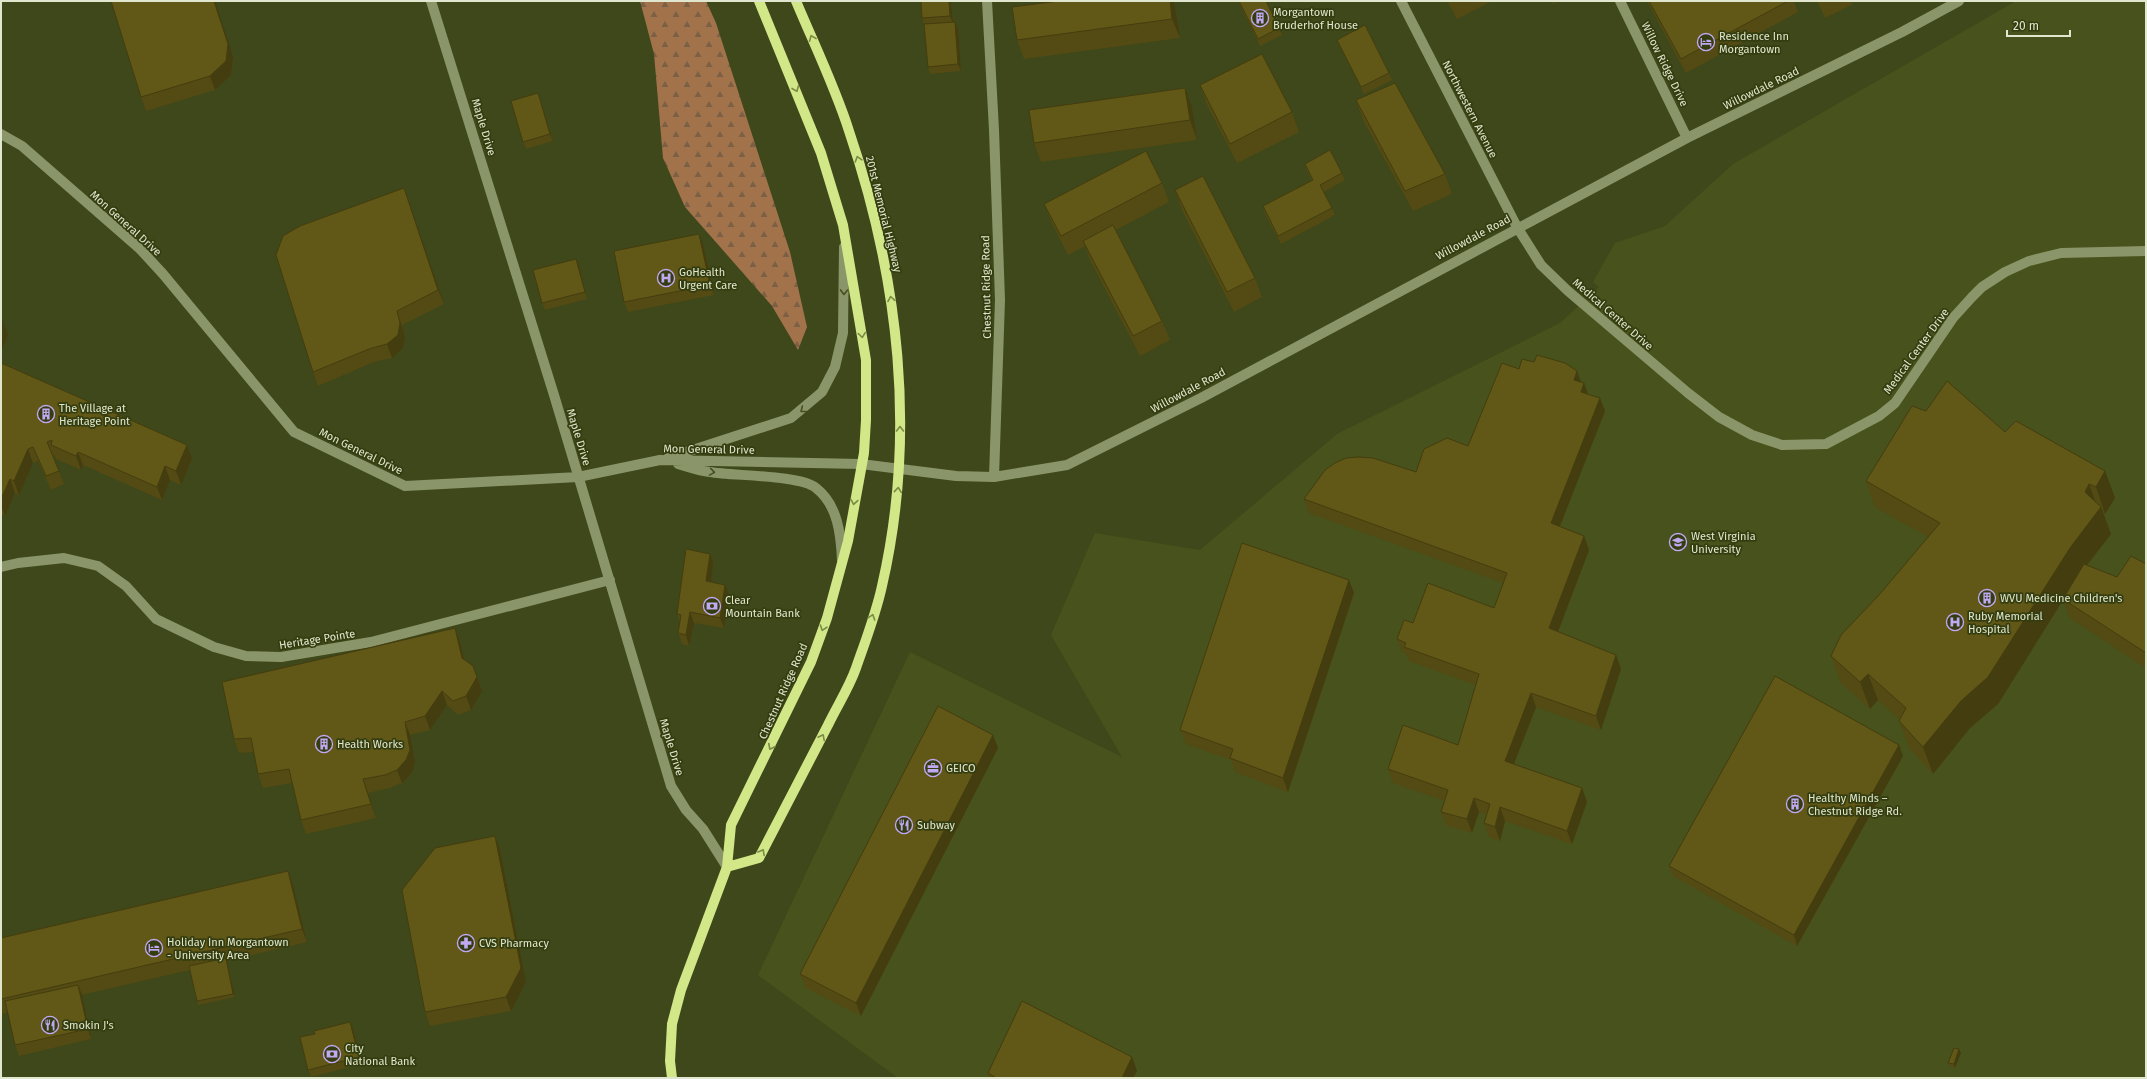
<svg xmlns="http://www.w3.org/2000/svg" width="2147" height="1079" font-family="'Fira Sans',sans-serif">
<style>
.built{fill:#47521c}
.forest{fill:url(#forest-firs)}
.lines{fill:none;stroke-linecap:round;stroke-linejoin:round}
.minor{stroke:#8a9569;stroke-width:10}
.major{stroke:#d1e788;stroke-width:10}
.wall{fill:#534b13}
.shaded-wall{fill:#443d0f}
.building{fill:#615716;stroke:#443d0f}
.oneway{stroke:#7b8a45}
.oneway2{stroke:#454f21}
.labels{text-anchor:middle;stroke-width:3.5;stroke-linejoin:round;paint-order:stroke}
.poi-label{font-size:11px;fill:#e1e7ce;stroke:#343d0f;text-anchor:start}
.street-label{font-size:11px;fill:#e1e7ce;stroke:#343d0f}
</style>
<defs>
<pattern id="forest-firs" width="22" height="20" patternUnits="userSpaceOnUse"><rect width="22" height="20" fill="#a2724a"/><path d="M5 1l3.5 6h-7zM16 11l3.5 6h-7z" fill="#7c6045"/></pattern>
</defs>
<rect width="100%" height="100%" fill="#3e481a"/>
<path class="built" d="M2016 1H2146V1078H898L758 975 910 652 1122 757 1051 635 1095 533 1200 550 1337 434 1560 323 1599 287 1593 282 1615 243 1665 226 1733 164Z"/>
<path class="forest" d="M640 1H706L716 23 790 252 807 327 798 350 772 306 685 207 663 158 654 54Z"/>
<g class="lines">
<path class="minor" d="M431 1 554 395 671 786 686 810 703 829 727 867
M987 1 994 130 1000 300 994 477
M1401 1 1517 227 1541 265 1568 291 1688 393 1719 417 1752 435 1782 445 1826 444 1879 416 1895 403 1953 318 1972 297 1982 287 2005 272 2029 261 2061 253 2146 251
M1620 1 1687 138
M1 134 22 146 140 249 163 274 294 432 405 486 578 477 660 460 861 464 956 476 994 477 1067 465 1201 398 1687 138 1902 32 1959 1
M668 458 791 418 822 392 835 367 843 333 844 247
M678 464C688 467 699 471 710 472 733 476 801 475 816 488 838 505 841 535 842 561
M1 567 18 563 64 558 98 566 126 586 156 619 214 647 246 656 281 657 371 642 610 580"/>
<path class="major" d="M727 867 759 858C782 814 805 769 828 725 837 706 849 688 856 668 865 642 876 614 882 586 917 434 899 278 849 131 835 87 814 44 796 1
M672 1078 670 1061 672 1024 681 990 727 867 731 825 811 662 827 618 848 541 864 453 866 420V360L843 225 821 153 759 1"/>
</g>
<path class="wall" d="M951 1 953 22H955L958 29 961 71 930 74 928 67 924 24 922 18Z
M1059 1H1173L1175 6 1180 38 1024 59 1017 40Z
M1238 1H1266L1279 28 1282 35 1260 46Z
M1447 1H1492L1457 19Z
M1551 1H1559L1553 4Z
M1647 1H1794L1798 12 1686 73Z
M1817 1H1851L1852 5 1825 18Z
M1337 40 1389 73 1392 80 1364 94 1340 47Z
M233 57 231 75 215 90 146 111 141 97Z
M1200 85 1292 112 1299 132 1237 163 1207 105Z
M538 93 553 141 526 149 523 142Z
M1356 100 1445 174 1452 194 1413 211 1363 120Z
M1192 107 1197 140 1041 162 1034 143Z
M1305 164 1342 173 1345 180 1324 192 1332 208 1335 215 1281 244 1265 214 1263 206 1312 180 1307 171Z
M1162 183 1169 202 1116 230 1162 321 1170 340 1140 356 1090 260 1085 246 1068 255 1052 223 1044 204Z
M404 188 444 304 402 325 405 337 403 348 392 358 374 362 318 386 313 372Z
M1175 190 1255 278 1262 297 1234 312 1182 210Z
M703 244 714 295 628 312 624 302Z
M576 259 579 266 587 299 545 310 542 303Z
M1 363 192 459 181 485 170 480 162 500 83 465 81 470 56 459 55 455 53 456 64 484 51 490 38 461 33 463 19 495 15 493 5 516 1 514Z
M1519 369 1584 383 1588 394 1605 411 1560 526 1584 536 1589 550 1558 632 1616 655 1621 669 1601 730 1536 707 1514 764 1582 788 1587 802 1572 844 1505 821 1500 841 1489 837 1484 823 1487 815 1479 812 1472 833 1446 825 1441 812 1445 801 1393 783 1388 769 1458 745 1476 685 1409 661 1406 654 1402 652 1397 639 1413 623 1494 608 1503 583 1309 513 1304 499 1416 472 1468 446Z
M2005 432 2105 471 2115 498 2105 514 2103 513 2111 534 2087 565 2117 577 2146 564V668L2070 618 2063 600 1998 704 1970 728 1933 774 1909 748 1899 721 1900 720 1878 700 1870 709 1841 683 1831 656 1879 595 1928 537 1875 507 1866 481Z
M710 554 713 564 711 582 729 595 724 628 694 623 689 646 682 644 678 633 680 622 677 614Z
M1349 580 1354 593 1288 792 1235 772 1231 760 1186 744 1180 730Z
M455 628 460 642 464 659 478 679 482 691 471 710 458 715 447 705 430 730 410 735 415 763 411 774 402 783 390 788 368 793 376 818 306 834 301 820 292 783 263 788 258 774 254 752 239 753 234 739Z
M998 748 861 1016 806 988 800 974Z
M1903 756 1797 946 1673 876 1669 866Z
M495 836 500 850 526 982 511 1011 430 1026 425 1012Z
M288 871 293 885 307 942 227 961 235 997 198 1005 190 970 81 995 91 1039 19 1056 15 1045 8 1012 1 1014V938Z
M350 1022 353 1029 362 1064 311 1077 308 1070 315 1034Z
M1961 1053 1955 1068 1950 1066 1948 1063Z
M1132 1057 1137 1071 1133 1078H989L988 1073Z"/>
<path class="shaded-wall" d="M214 1H215L233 57 231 75 215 90 210 76Z
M949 1H951L953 23 950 16Z
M1170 1H1173L1175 6 1180 38 1172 19Z
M955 22 958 29 961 71 958 64Z
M1185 88 1192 107 1197 140 1190 120Z
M538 93 540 100 553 141 550 134Z
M404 188 409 202 444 304 438 290Z
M699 234 703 244 714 295 710 285Z
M576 259 579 266 587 299 585 292Z
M397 311 405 337 403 348 392 358 387 344Z
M3 321 8 335 1 352V326Z
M1577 371 1582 385 1574 380Z
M1584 383 1589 397 1581 392Z
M1600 398 1605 411 1556 536 1551 523Z
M187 445 192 459 181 485 176 471Z
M28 449 33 463 19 495 14 481Z
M78 452 83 465 81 470 76 456Z
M165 466 170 480 162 500 157 487Z
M2105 471 2115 498 2105 514 2096 487Z
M10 479 15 493 5 516 1 505V499Z
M2089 484 2099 511 2101 507 2111 534 2080 574 2063 599V600L1998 704 1970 728 1933 774 1923 747 2085 492Z
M1584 536 1589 550 1554 642 1549 628Z
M710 554 713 564 710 592 706 581Z
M1349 580 1354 593 1288 792 1283 778Z
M725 585 729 595 724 628 720 618Z
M690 612 694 623 689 646 686 635Z
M455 628 460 642 467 672 462 658Z
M1616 655 1621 669 1601 730 1596 716Z
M473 666 478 679 482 691 471 710 466 696Z
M1868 674 1878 700 1870 709 1860 682Z
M442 691 447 705 430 730 425 716Z
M1531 693 1536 707 1510 774 1505 761Z
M405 722 410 735 415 763 411 774 402 783 397 770Z
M993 735 998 748 861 1016 856 1003Z
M1899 745 1903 756 1797 946 1794 935Z
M363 779 368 793 376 818 371 804Z
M1582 788 1587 802 1572 844 1567 831Z
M1474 798 1479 812 1472 833 1467 819Z
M1500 807 1505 821 1500 841 1495 827Z
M495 836 500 850 526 982 511 1011 506 997Z
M288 871 293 885 307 942 302 929Z
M226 958 227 962 235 997 233 994Z
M78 985 82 995 91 1039 88 1029Z
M350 1022 353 1029 362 1064 359 1057Z
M1959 1049 1961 1053 1955 1068 1954 1064Z
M1132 1057 1137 1071 1133 1078H1122Z"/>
<path class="building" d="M111 1H214L228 44 226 61 210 76 141 97Z
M921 1H949L950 16 922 18Z
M1059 1H1170L1172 19 1017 40 1012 7Z
M1239 1H1266L1279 28 1258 39Z
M1649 1H1788L1681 59Z
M955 22 958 64 928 67 924 24Z
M1365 25 1389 73 1361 87 1337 40Z
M1262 54 1292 112 1230 144 1200 85Z
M1395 83 1445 174 1405 191 1356 100Z
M1185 88 1190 120 1034 143 1029 110Z
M538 93 550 134 523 142 511 101Z
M1330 150 1342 173 1320 185 1332 208 1278 236 1263 206 1313 180 1305 164Z
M1146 151 1162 183 1061 236 1044 204Z
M1203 176 1255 278 1227 292 1175 190Z
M404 188 438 290 397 311 400 323 398 335 387 344 369 349 313 372 276 255 283 236 300 226Z
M1113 225 1162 321 1133 336 1083 241Z
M699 234 710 285 624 302 614 251Z
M576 259 585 292 542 303 533 270Z
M1 320 3 321 1 326Z
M1537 355 1565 363 1577 371 1574 380 1584 383 1581 392 1600 398 1551 523 1584 536 1549 628 1616 655 1596 716 1531 693 1505 761 1582 788 1567 831 1500 807 1495 827 1484 823 1490 804 1474 798 1467 819 1441 812 1448 790 1388 769 1403 725 1458 745 1479 674 1404 647 1406 643 1397 639 1404 620 1413 623 1428 583 1494 608 1507 573 1304 499 1325 470 1335 463 1346 458 1358 457 1373 458 1416 472 1424 449 1447 438 1468 446 1502 363 1519 369 1522 359 1534 362Z
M1 363 187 445 176 471 165 466 157 487 78 452 76 456 51 445 52 440 47 442 59 471 46 476 33 447 28 449 14 481 10 479 1 499Z
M1947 381 2005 432 2016 421 2105 471 2096 487 2089 484 2085 492 2101 507 2070 548 1988 677 1961 701 1923 747 1899 721 1906 708 1868 674 1860 682 1831 656 1841 635 1879 595 1940 523 1866 481 1912 406 1926 411Z
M1242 543 1349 580 1283 778 1230 758 1233 749 1180 730Z
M686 549 710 554 706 581 725 585 720 618 690 612 686 635 678 633 681 615 677 614Z
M2131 556 2146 564V653L2063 599 2084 564 2117 577Z
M455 628 462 658 473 666 477 677 466 696 453 701 442 691 425 716 405 722 410 750 406 760 397 770 385 775 363 779 371 804 301 820 289 769 258 774 251 738 234 739 222 682Z
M1775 676 1899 745 1794 935 1669 866Z
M938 706 993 735 856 1003 800 974Z
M495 836 521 968 506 997 425 1012 402 890 435 848Z
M288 871 302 929 1 999V938Z
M226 958 233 994 197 1001 189 966Z
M78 985 88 1029 15 1045 5 1001Z
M1022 1001 1132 1057 1122 1078H996L988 1073Z
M350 1022 359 1057 308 1070 300 1037 315 1034 314 1031Z
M1954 1048 1959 1049 1954 1064 1948 1063Z"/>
<defs><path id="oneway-chevron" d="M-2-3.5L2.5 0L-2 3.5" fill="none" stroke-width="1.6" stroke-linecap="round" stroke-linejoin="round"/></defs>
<g class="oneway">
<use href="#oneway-chevron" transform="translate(812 38) rotate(-112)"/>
<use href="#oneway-chevron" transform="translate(796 89) rotate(68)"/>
<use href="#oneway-chevron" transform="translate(858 159) rotate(-107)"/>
<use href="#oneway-chevron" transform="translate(891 299) rotate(-99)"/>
<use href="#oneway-chevron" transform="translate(862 335) rotate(82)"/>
<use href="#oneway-chevron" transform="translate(900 429) rotate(-90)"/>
<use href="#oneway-chevron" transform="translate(898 490) rotate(-84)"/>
<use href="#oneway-chevron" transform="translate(854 502) rotate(100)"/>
<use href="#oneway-chevron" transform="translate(872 617) rotate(-72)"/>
<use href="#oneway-chevron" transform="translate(823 628) rotate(109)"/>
<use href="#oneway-chevron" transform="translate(822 737) rotate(-63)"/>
<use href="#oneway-chevron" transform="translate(771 747) rotate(117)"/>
<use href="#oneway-chevron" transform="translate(762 852) rotate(-61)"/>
</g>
<g class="oneway2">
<use href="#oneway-chevron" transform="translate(844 292) rotate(91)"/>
<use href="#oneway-chevron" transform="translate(803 410) rotate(142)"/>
<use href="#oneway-chevron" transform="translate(712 472) rotate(9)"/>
</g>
<defs>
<g id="building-ring" transform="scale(0.9)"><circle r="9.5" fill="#343d0f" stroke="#c1a8f3" stroke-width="1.5"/><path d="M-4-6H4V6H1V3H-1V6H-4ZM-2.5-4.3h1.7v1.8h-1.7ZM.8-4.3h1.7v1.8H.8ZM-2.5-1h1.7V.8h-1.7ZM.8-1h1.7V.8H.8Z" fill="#c1a8f3"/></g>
<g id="hotel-ring" transform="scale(0.9)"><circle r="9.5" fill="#343d0f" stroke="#c1a8f3" stroke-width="1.5"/><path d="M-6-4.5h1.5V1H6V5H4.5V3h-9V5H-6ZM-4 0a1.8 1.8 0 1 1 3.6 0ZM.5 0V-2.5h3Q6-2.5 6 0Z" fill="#c1a8f3"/></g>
<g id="hospital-ring" transform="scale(0.9)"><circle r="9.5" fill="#343d0f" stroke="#c1a8f3" stroke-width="1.5"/><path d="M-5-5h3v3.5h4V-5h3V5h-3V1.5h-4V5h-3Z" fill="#c1a8f3"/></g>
<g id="university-ring" transform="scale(0.9)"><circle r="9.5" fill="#343d0f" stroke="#c1a8f3" stroke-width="1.5"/><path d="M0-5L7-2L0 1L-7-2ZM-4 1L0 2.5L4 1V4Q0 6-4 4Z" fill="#c1a8f3"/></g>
<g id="bank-ring" transform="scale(0.9)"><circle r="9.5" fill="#343d0f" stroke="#c1a8f3" stroke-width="1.5"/><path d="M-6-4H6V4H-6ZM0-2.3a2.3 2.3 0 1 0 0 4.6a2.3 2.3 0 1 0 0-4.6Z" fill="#c1a8f3"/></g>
<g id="office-ring" transform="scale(0.9)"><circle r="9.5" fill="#343d0f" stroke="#c1a8f3" stroke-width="1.5"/><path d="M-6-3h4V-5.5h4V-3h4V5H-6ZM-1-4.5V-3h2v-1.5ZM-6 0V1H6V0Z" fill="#c1a8f3"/></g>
<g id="restaurant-ring" transform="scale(0.9)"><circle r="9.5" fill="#343d0f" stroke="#c1a8f3" stroke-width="1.5"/><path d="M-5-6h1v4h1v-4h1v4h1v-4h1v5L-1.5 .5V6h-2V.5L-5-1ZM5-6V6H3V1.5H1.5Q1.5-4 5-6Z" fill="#c1a8f3"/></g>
<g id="pharmacy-ring" transform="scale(0.9)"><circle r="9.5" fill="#343d0f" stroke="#c1a8f3" stroke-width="1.5"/><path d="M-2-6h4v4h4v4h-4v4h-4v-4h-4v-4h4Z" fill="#c1a8f3"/></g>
</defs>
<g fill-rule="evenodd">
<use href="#building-ring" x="1260" y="18"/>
<use href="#hotel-ring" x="1706" y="42"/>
<use href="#hospital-ring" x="666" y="278"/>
<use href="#building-ring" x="46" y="414"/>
<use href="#university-ring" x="1678" y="542"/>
<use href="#building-ring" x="1987" y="598"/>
<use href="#bank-ring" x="712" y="606"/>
<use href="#hospital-ring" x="1955" y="622"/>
<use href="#building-ring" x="324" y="744"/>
<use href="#office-ring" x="933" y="768"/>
<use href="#building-ring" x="1795" y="804"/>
<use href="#restaurant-ring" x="904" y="825"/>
<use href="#pharmacy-ring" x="466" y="943"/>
<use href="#hotel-ring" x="154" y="948"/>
<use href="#restaurant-ring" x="50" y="1025"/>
<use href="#bank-ring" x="332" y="1054"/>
</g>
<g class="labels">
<g class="poi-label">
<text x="1273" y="16">Morgantown<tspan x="1273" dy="13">Bruderhof House</tspan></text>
<text x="1719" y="40">Residence Inn<tspan x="1719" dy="13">Morgantown</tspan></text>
<text x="679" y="276">GoHealth<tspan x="679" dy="13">Urgent Care</tspan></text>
<text x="59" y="412">The Village at<tspan x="59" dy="13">Heritage Point</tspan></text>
<text x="1691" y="540">West Virginia<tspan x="1691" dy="13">University</tspan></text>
<text x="2000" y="602">WVU Medicine Children's</text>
<text x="725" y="604">Clear<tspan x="725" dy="13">Mountain Bank</tspan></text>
<text x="1968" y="620">Ruby Memorial<tspan x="1968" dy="13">Hospital</tspan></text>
<text x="337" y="748">Health Works</text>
<text x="946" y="772">GEICO</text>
<text x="1808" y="802">Healthy Minds –<tspan x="1808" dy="13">Chestnut Ridge Rd.</tspan></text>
<text x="917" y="829">Subway</text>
<text x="167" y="946">Holiday Inn Morgantown<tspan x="167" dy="13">- University Area</tspan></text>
<text x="479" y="947">CVS Pharmacy</text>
<text x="63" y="1029">Smokin J's</text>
<text x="345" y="1052">City<tspan x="345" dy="13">National Bank</tspan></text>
</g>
<g class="street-label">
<text transform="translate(1665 64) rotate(64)" y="4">Willow Ridge Drive</text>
<text transform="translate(1761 88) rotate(-26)" y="4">Willowdale Road</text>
<text transform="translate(1470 109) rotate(63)" y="4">Northwestern Avenue</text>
<text transform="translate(484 127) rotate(73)" y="4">Maple Drive</text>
<text transform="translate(884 214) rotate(76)" y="4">201st Memorial Highway</text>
<text transform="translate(126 223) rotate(42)" y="4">Mon General Drive</text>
<text transform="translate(1473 237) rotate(-28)" y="4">Willowdale Road</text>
<text transform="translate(986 287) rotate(-91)" y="4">Chestnut Ridge Road</text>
<text transform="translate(1613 314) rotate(41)" y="4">Medical Center Drive</text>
<text transform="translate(1916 351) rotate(-54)" y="4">Medical Center Drive</text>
<text transform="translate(1188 390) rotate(-28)" y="4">Willowdale Road</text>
<text transform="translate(579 437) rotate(73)" y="4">Maple Drive</text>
<text transform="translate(709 449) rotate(1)" y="4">Mon General Drive</text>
<text transform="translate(361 451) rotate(26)" y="4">Mon General Drive</text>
<text transform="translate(317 639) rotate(-9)" y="4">Heritage Pointe</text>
<text transform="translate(783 691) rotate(-66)" y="4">Chestnut Ridge Road</text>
<text transform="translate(672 747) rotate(73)" y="4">Maple Drive</text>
</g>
</g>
<rect width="2147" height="1079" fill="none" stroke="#e1e7ce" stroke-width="4"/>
<path d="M2007 30v6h63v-6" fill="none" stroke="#e1e7ce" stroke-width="2"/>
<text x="2013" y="30" font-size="12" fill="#e1e7ce" stroke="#343d0f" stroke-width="3" paint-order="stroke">20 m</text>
</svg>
